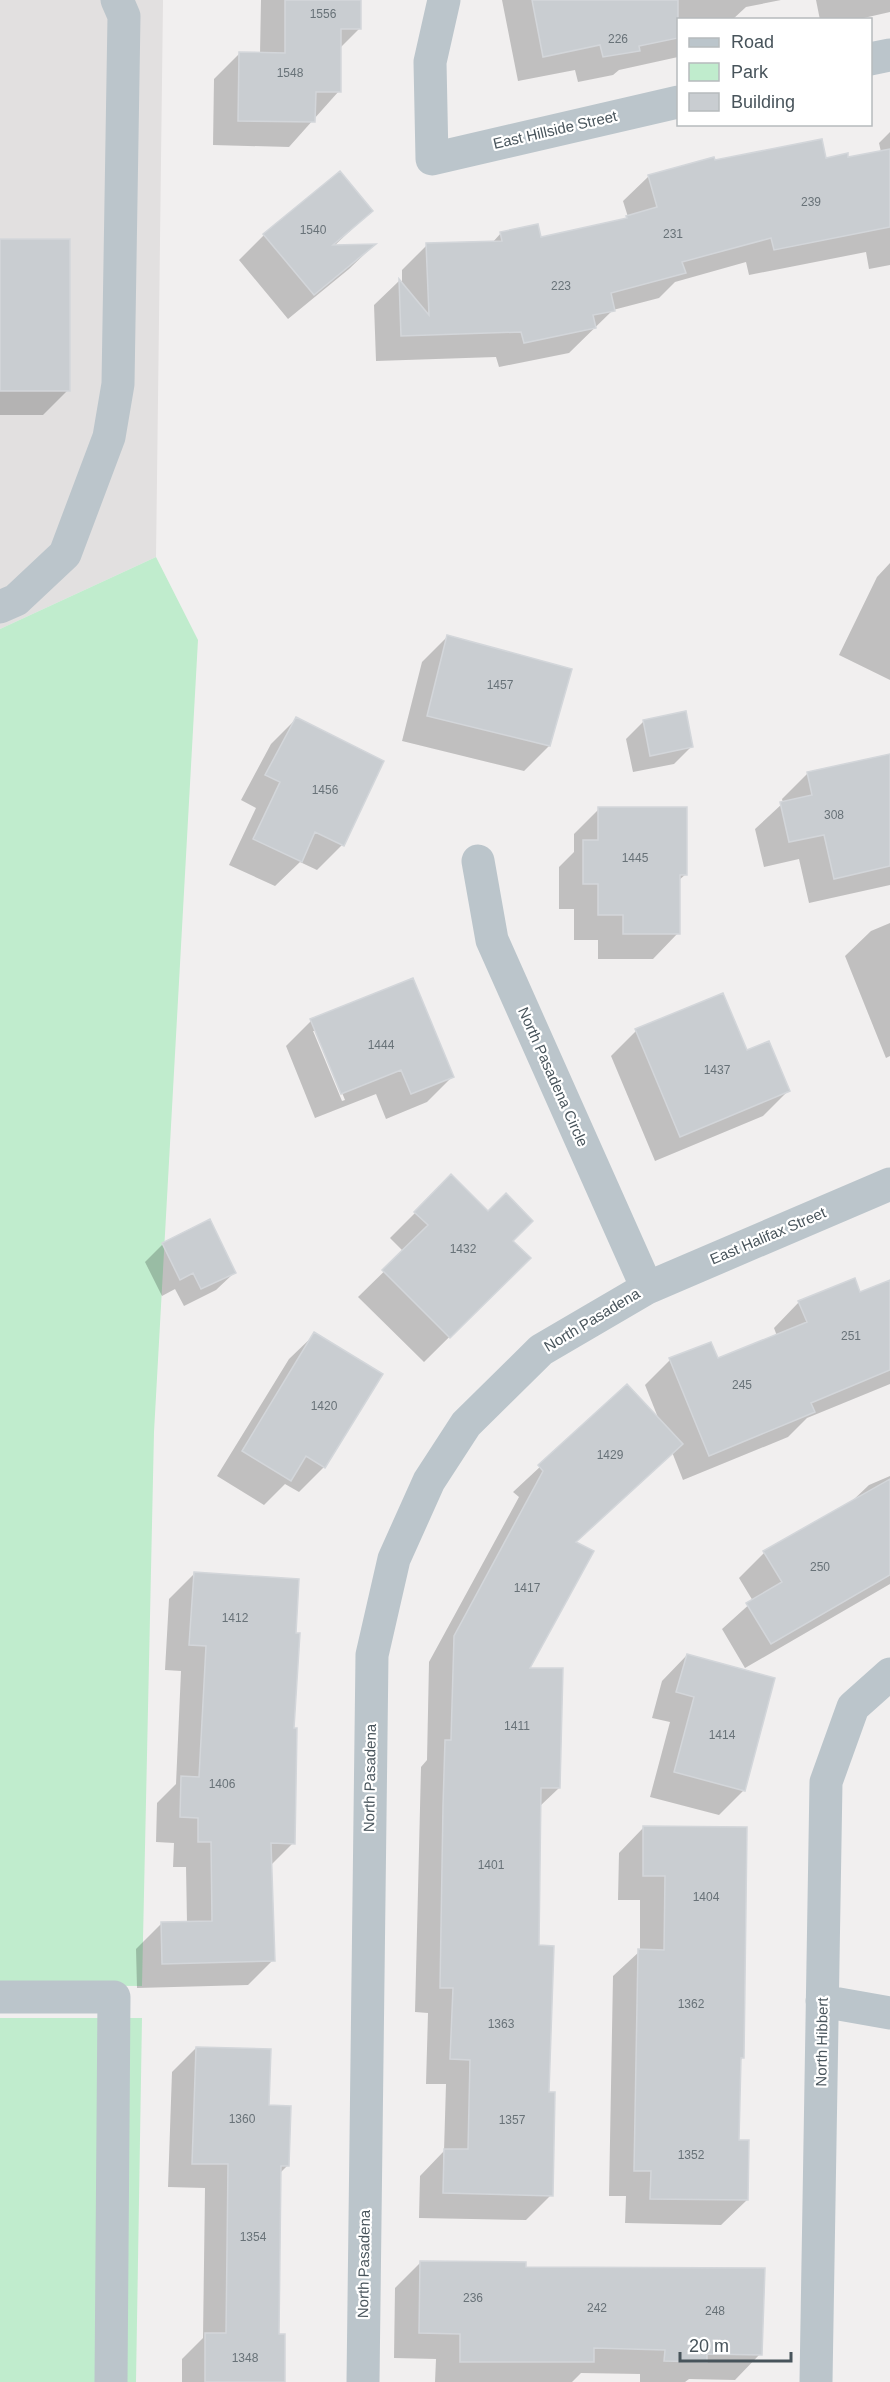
<svg xmlns="http://www.w3.org/2000/svg" width="890" height="2382" font-family="Helvetica,sans-serif">
<style>
.education{fill:#e2e0e0}
.green{fill:#c0eccd}
.shadow{fill:#0003;fill-rule:evenodd}
.building{fill:#c9cdd1;stroke:#d3d6da;stroke-width:1.5}
.lines{fill:none;stroke-linecap:round;stroke-linejoin:round}
.minor{stroke:#bbc5cb;stroke-width:33}
.labels{text-anchor:middle;stroke-width:4.5;stroke-linejoin:round;paint-order:stroke}
.number-label{font-size:12px;fill:#687278}
.street-label{font-size:15px;fill:#48545b;stroke:#fff}
</style>
<rect width="100%" height="100%" fill="#f1efef"/>
<path class="education" d="M0 0H163L156 557 0 629Z"/>
<path class="green" d="M156 557 198 640 154 1432 142 1986 0 1985V629Z
M0 2018H142L136 2382H0Z"/>
<path class="shadow" d="M261 0H360V28L340 48 339 91 289 147 213 145 214 79 240 53 260 54Z
M502 0H781L746 7 732 20H678V57L619 70 613 75 578 82 575 70 518 81Z
M816 0H890V12L855 20H820Z
M890 132V265L869 269 866 252 749 275 746 262 675 282 659 298 613 310 569 353 499 367 496 357 376 361 374 305 399 281 402 285V270L427 245 492 243 501 233 540 239 624 220 628 217 623 201 649 176 714 162 847 159 881 152 879 143Z
M371 211 333 247 373 246 349 269 288 319 239 260 264 235Z
M0 241 68 390 43 415H0Z
M890 563V680L839 655 877 577Z
M447 637 549 746 524 771 402 741 422 662Z
M296 719 342 845 317 870 300 862 275 886 229 865 256 808 241 800 271 744Z
M644 721 692 746 674 764 633 772 626 739Z
M890 755V885L809 903 799 859 764 867 755 829 783 803 782 799 808 773Z
M599 809 686 874 678 881V933L653 959H598V940H574V909H559V867L574 852V834Z
M890 923V1056L886 1058 845 956 871 931Z
M311 1021 452 1077 427 1102 386 1119 376 1094 315 1118 286 1046ZM313 1031H317L345 1100 342 1101Z
M636 1031 746 1051 788 1091 763 1116 655 1161 611 1056Z
M451 1177 529 1258 424 1362 358 1297 404 1252 390 1238Z
M163 1244 234 1273 216 1290 184 1306 175 1289 162 1296 145 1262Z
M890 1282V1384L807 1418 788 1437 683 1480 672 1452 575 1543 527 1669 559 1788 539 1807 537 1947 551 2195 526 2220 419 2218 420 2176 444 2151 446 2084H426L428 2013 415 2012 421 1767 427 1760 429 1662 519 1497 513 1492 627 1386 659 1420 645 1385 670 1360H717L777 1336 774 1328 799 1302 860 1294Z
M315 1334 324 1467 299 1492 285 1484 264 1505 217 1476 289 1359Z
M890 1476V1584L745 1668 722 1629 753 1601 739 1578 764 1553 850 1503 869 1485Z
M195 1573 292 1729 293 1843 270 1866 273 1960 248 1985 137 1988 136 1949 162 1923H187L186 1867H173L174 1843 156 1842 157 1803 176 1784 181 1671 165 1670 169 1599Z
M687 1655 744 1790 719 1815 650 1797 670 1722 652 1718 662 1681Z
M644 1827 745 1829 743 2057 740 2061 738 2141 747 2200 721 2225 625 2223 626 2196H609L613 1976 640 1951V1900H618L619 1853Z
M196 2048 267 2107 288 2165 279 2174 277 2335 283 2382H182V2359L203 2338 205 2188 168 2187 172 2072Z
M421 2262 525 2268 760 2354 735 2380 689 2379 685 2382H640V2374L581 2373 572 2382H435L436 2359 394 2358 395 2288Z"/>
<path class="building" d="M285 0H361V29H341V92H316L315 122 238 121 239 52 285 53Z
M532 0H678V38L639 46 640 51 603 57 600 45 543 57Z
M822 139 826 158 848 153V157L890 149V227L774 250 771 238 682 262 686 273 611 293 615 311 593 315 596 328 524 343 521 332 401 336 399 279 429 315 426 243 502 241 500 232 538 224 541 237 627 218 626 216 657 207 648 175 714 157 715 160Z
M340 171 373 211 333 245 376 244 314 295 263 234Z
M0 239H70V391H0Z
M447 635 572 669 550 746 427 716Z
M686 711 693 747 650 756 643 720Z
M296 717 384 761 344 846 315 832 302 862 253 839 280 782 265 775Z
M890 754V866L834 879 824 835 789 842 780 802 812 795 807 772Z
M598 807H687V875H680V934H623V915H598V884H583V840H598Z
M413 978 454 1077 411 1094 401 1070 341 1094 310 1019Z
M723 993 747 1050 769 1041 790 1091 680 1137 635 1029Z
M451 1174 488 1211 506 1193 533 1221 513 1241 531 1258 450 1338 382 1270 428 1225 414 1212Z
M210 1219 236 1273 201 1289 193 1273 180 1280 162 1243Z
M855 1278 860 1292 890 1280V1370L811 1403 815 1412 709 1456 669 1358 711 1342 718 1358 807 1322 798 1301Z
M314 1332 383 1374 325 1468 306 1456 291 1481 242 1451Z
M627 1384 683 1444 576 1542 594 1551 530 1668H563L560 1788H541L539 1945 554 1946 549 2092H555L553 2196 443 2193 444 2149H468L470 2060 450 2059 453 1988H440L443 1806 445 1740H451L454 1636 543 1471 538 1465Z
M890 1479V1575L771 1644 746 1603 782 1582 763 1551Z
M194 1572 299 1579 296 1633H300L294 1728H297L295 1844 271 1843 275 1961 162 1964 161 1922 212 1921 211 1842H198V1818L180 1817 181 1776 199 1777 206 1646 189 1645Z
M687 1654 775 1678 745 1791 674 1772 694 1697 676 1692Z
M643 1826 747 1827 744 2058H741L739 2140H749L748 2200 650 2199 651 2171H634L638 1949 664 1950 665 1876H643Z
M196 2047 271 2049 269 2105 291 2106 289 2166H281L279 2334H285V2382H205V2333H226L228 2164H192Z
M420 2261 526 2262V2267L765 2268 762 2355 707 2354V2362L664 2361 665 2350 594 2348V2362H460V2334L419 2333Z"/>
<g class="lines">
<path class="minor" d="M444 0 430 62 432 159 678 102
M870 59 890 55
M0 607 16 600 65 554 109 437 118 384 124 16 117 0
M478 861 492 940 647 1288
M0 1997H114L111 2382
M822 2001 890 2013
M363 2382 372 1655 394 1559 429 1481 466 1424 541 1350 647 1288 890 1184
M816 2382 826 1782 853 1707 890 1674"/>
</g>
<g class="labels">
<g class="number-label">
<text x="323" y="18">1556</text>
<text x="618" y="43">226</text>
<text x="290" y="77">1548</text>
<text x="811" y="206">239</text>
<text x="313" y="234">1540</text>
<text x="673" y="238">231</text>
<text x="561" y="290">223</text>
<text x="500" y="689">1457</text>
<text x="325" y="794">1456</text>
<text x="834" y="819">308</text>
<text x="635" y="862">1445</text>
<text x="381" y="1049">1444</text>
<text x="717" y="1074">1437</text>
<text x="463" y="1253">1432</text>
<text x="851" y="1340">251</text>
<text x="742" y="1389">245</text>
<text x="324" y="1410">1420</text>
<text x="610" y="1459">1429</text>
<text x="820" y="1571">250</text>
<text x="527" y="1592">1417</text>
<text x="235" y="1622">1412</text>
<text x="517" y="1730">1411</text>
<text x="722" y="1739">1414</text>
<text x="222" y="1788">1406</text>
<text x="491" y="1869">1401</text>
<text x="706" y="1901">1404</text>
<text x="691" y="2008">1362</text>
<text x="501" y="2028">1363</text>
<text x="242" y="2123">1360</text>
<text x="512" y="2124">1357</text>
<text x="691" y="2159">1352</text>
<text x="253" y="2241">1354</text>
<text x="473" y="2302">236</text>
<text x="597" y="2312">242</text>
<text x="715" y="2315">248</text>
<text x="245" y="2362">1348</text>
</g>
<g class="street-label">
<text transform="translate(555 130) rotate(-13)" y="5">East Hillside Street</text>
<text transform="translate(553 1077) rotate(66)" y="5">North Pasadena Circle</text>
<text transform="translate(768 1236) rotate(-23)" y="5">East Halifax Street</text>
<text transform="translate(592 1320) rotate(-31)" y="5">North Pasadena</text>
<text transform="translate(370 1778) rotate(-89)" y="5">North Pasadena</text>
<text transform="translate(822 2042) rotate(-89)" y="5">North Hibbert</text>
<text transform="translate(364 2264) rotate(-89)" y="5">North Pasadena</text>
</g>
</g>
<rect x="677" y="18" width="195" height="108" fill="#ffffff" stroke="#b6bbbd" stroke-width="1.5"/>
<rect x="689" y="38" width="30" height="9" fill="#bbc5cb" stroke="#b6bbbd" stroke-width="1.5"/>
<text x="731" y="48" font-size="18" fill="#48545b">Road</text>
<rect x="689" y="63" width="30" height="18" fill="#c0eccd" stroke="#b6bbbd" stroke-width="1.5"/>
<text x="731" y="78" font-size="18" fill="#48545b">Park</text>
<rect x="689" y="93" width="30" height="18" fill="#c9cdd1" stroke="#b6bbbd" stroke-width="1.5"/>
<text x="731" y="108" font-size="18" fill="#48545b">Building</text>
<path d="M680 2352v9h111v-9" fill="none" stroke="#48545b" stroke-width="3"/>
<text x="689" y="2352" font-size="18" fill="#48545b" stroke="#ffffff" stroke-width="4.5" paint-order="stroke">20 m</text>
</svg>
